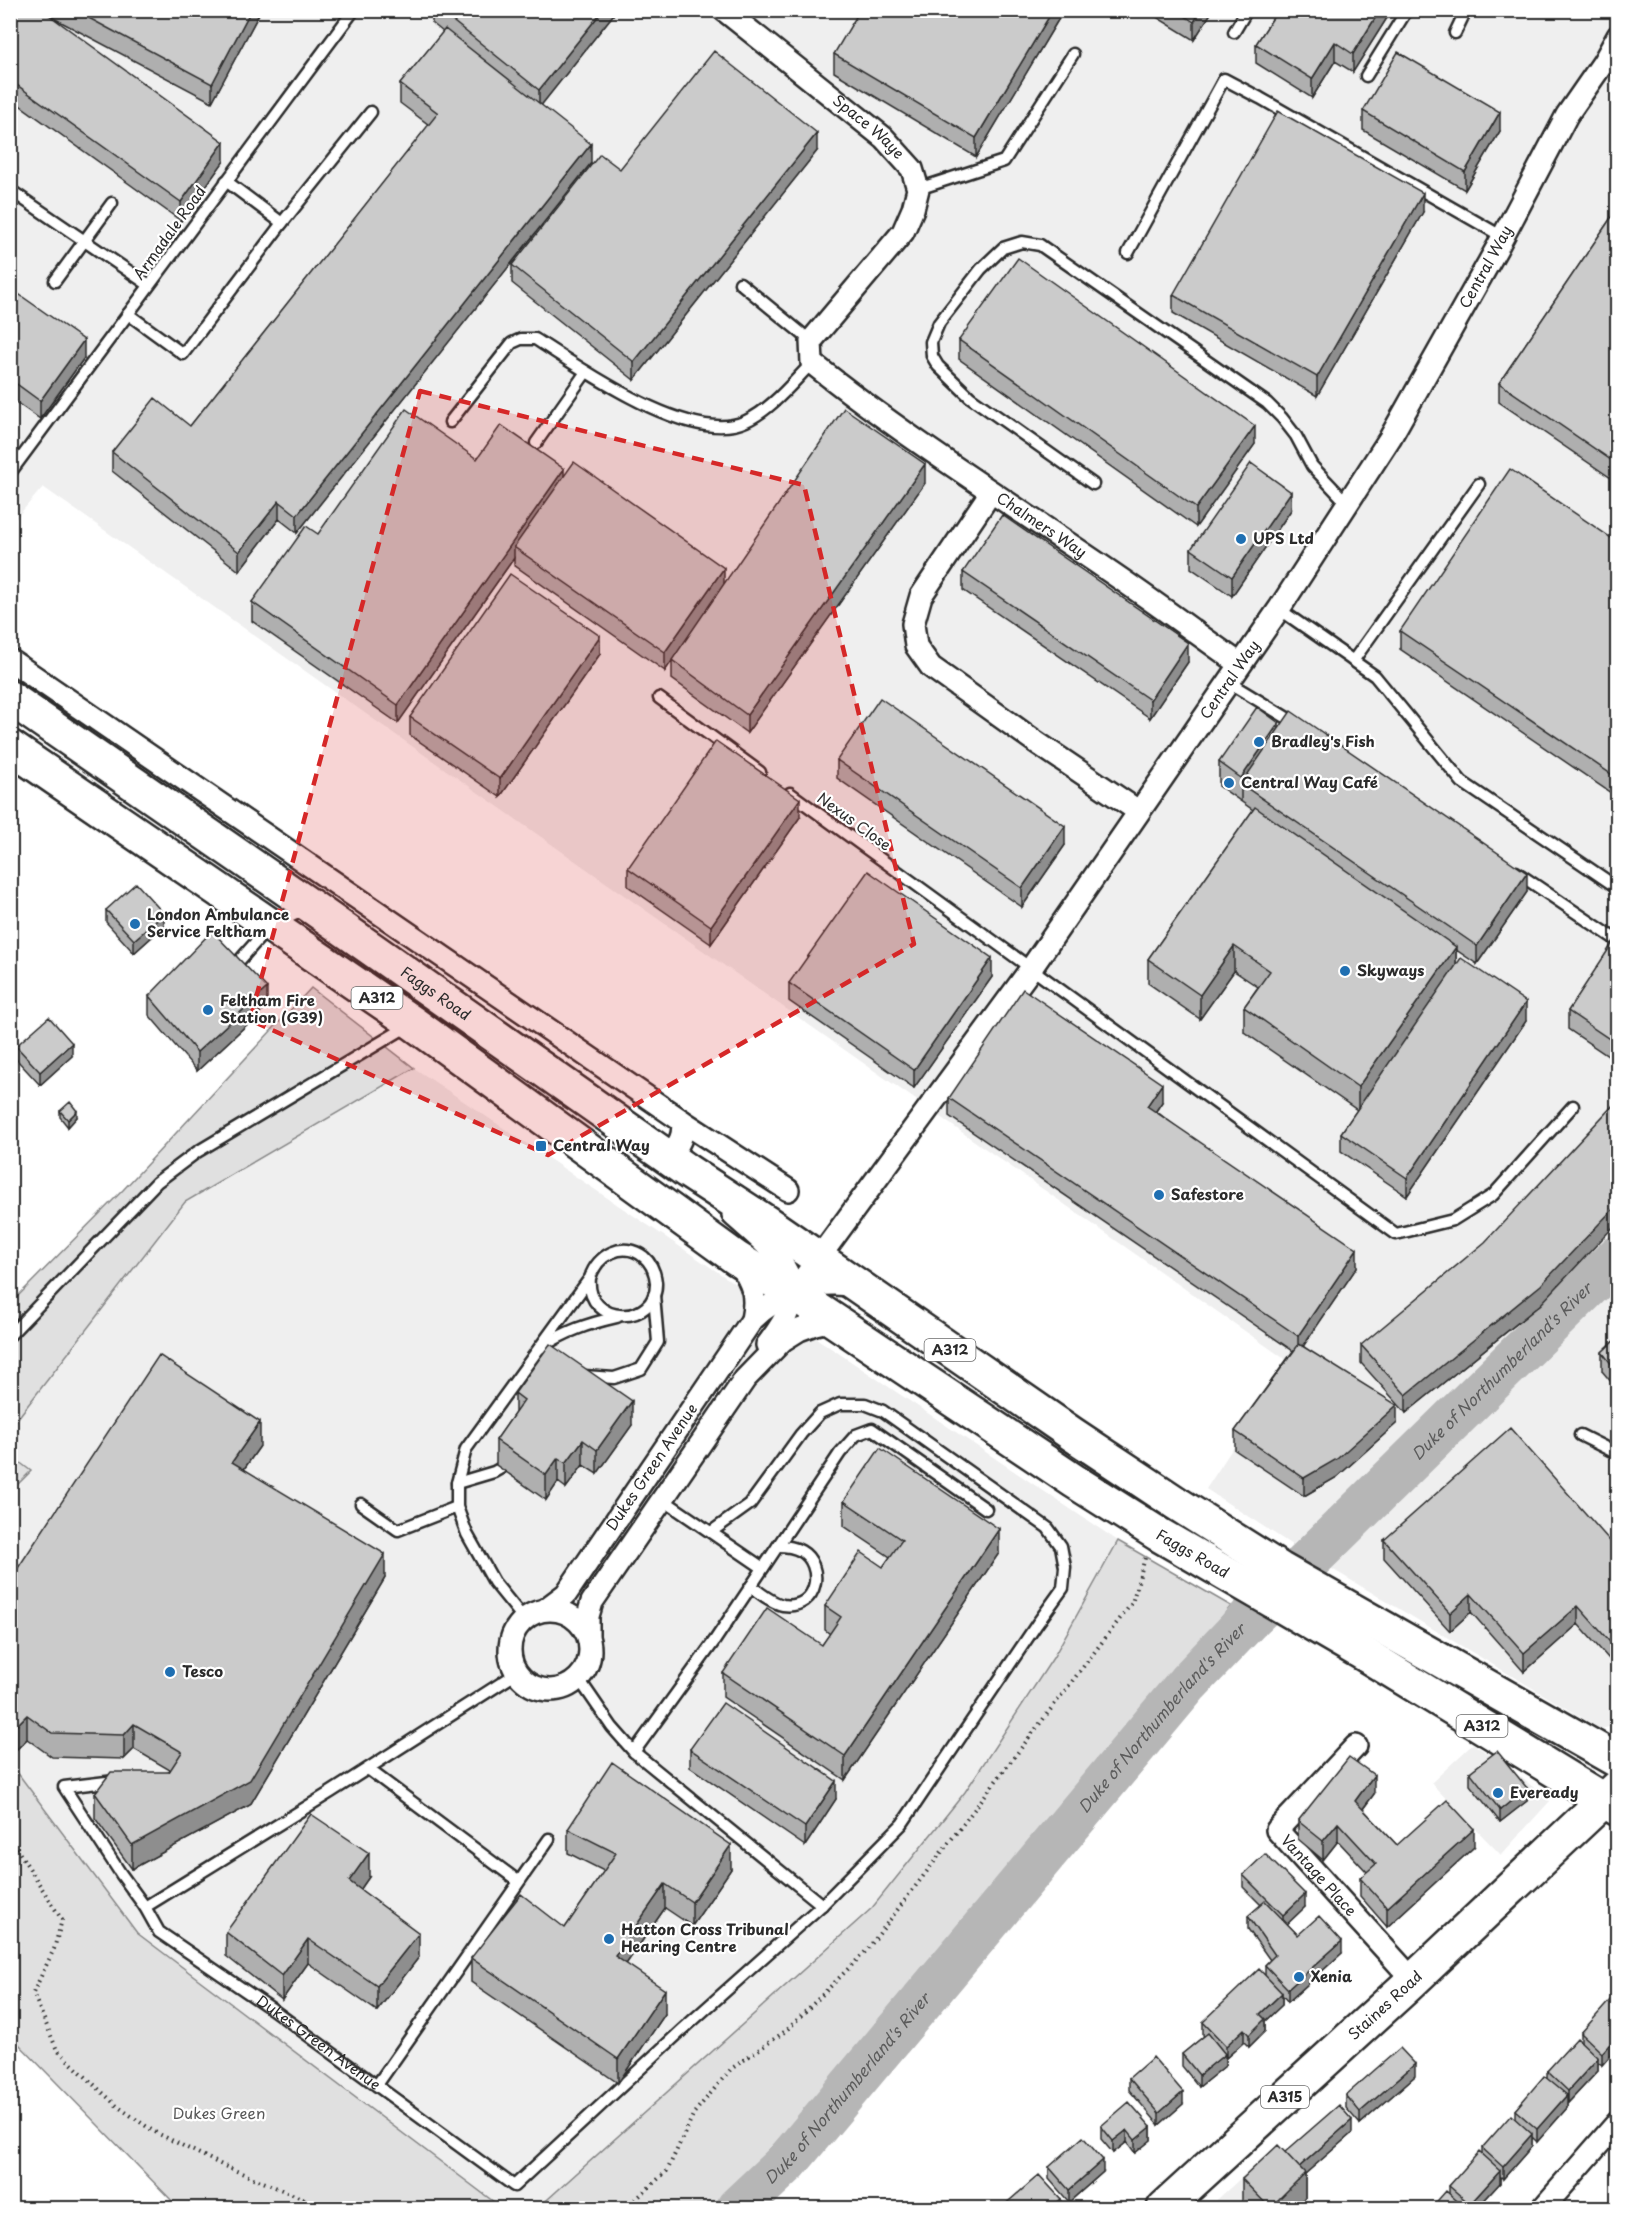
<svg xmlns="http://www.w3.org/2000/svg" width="1628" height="2219" font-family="'Playpen Sans',sans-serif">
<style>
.built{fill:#efefef}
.green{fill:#e0e0e0;stroke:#868686;stroke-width:1.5}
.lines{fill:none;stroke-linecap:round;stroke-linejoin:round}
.river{stroke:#b6b6b6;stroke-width:44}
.lane-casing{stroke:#2b2b2b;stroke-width:15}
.street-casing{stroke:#2b2b2b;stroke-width:26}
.primary-casing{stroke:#2b2b2b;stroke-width:38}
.path{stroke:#2b2b2b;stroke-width:4;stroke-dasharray:1.5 4.5;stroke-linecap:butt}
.lane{stroke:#fff;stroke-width:10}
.street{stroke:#fff;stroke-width:21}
.primary{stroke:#fff;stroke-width:33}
.wall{fill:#afafaf;stroke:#2b2b2b;stroke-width:1.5}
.shaded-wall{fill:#8e8e8e;stroke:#2b2b2b;stroke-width:1.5}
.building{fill:#cbcbcb;stroke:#2b2b2b;stroke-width:1.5}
.marked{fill:#d62828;fill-opacity:0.2;stroke:#d62828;stroke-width:4.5;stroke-dasharray:12 8;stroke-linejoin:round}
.poi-dot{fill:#1f6fb2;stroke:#fff;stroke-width:2}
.labels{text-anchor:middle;stroke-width:4.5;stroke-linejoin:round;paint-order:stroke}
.shield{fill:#fff;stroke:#6b6b6b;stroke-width:1.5}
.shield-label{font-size:14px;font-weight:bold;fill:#2b2b2b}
.street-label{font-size:15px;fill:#2b2b2b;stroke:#fff}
.poi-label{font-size:15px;font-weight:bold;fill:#2b2b2b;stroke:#fff;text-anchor:start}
.park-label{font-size:15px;fill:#585858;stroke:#fff}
.water-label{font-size:16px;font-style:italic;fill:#5c5c5c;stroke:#fff}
</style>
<rect width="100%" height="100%" fill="#fff"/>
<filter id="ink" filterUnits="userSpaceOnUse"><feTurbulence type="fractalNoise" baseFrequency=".0167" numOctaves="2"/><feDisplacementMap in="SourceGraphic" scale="12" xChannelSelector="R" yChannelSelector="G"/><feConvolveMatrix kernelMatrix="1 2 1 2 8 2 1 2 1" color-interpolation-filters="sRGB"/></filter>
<g filter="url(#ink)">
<path class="built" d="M11 11H1617V1240L1575 1284 1292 1545 1206 1489 1289 1362 43 487 11 524Z
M414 1068 1118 1541 1053 1658 965 1792 872 1908 538 2208H502L137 1933 11 1764V1491L30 1471 11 1455V1427L185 1202Z
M1617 1276V1725L1601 1729 1327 1566Z
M1473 1744 1506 1765 1550 1801 1501 1855 1431 1783Z
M1265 2156 1305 2198 1294 2208H1208Z"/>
<path class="green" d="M311 988 414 1068 185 1202 11 1427V1303L123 1190Z
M10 1455 31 1471 11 1491H10Z
M1118 1541 1231 1606 879 2034 714 2208H538L872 1908 965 1792 1053 1658Z
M11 1764 137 1933 502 2208H179L11 2036Z"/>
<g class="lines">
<path class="river" id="s1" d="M738 2208 787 2162 1188 1683 1250 1618 1618 1257"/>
<g class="lane-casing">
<g id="lane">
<path d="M1234 32 1247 10"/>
<path d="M1455 33 1466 10"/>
<path d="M1603 63 1618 72"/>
<path d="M1366 76 1407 10"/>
<path d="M918 189 1004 161 1073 54"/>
<path d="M10 190 149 285"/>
<path d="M282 223 371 112"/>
<path d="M1128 253 1224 79 1260 98 1503 237"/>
<path d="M55 281 112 203"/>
<path d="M740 283 811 341"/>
<path d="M128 314 183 354 282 223 226 181"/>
<path d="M450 422 512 343 521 339H535C581 368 691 447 746 421 772 409 792 383 812 363"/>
<path d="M536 443 586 372"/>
<path d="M10 473 354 10"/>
<path d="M1093 484 970 397 938 366 932 356 931 342 939 323 981 269 1003 248 1022 242 1040 245 1267 403 1282 418 1296 436 1312 466 1347 503"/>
<path d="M1279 609 1375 676 1462 782 1618 888"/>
<path d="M1353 661 1479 484"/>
<path d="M1228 682 1297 724"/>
<path d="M659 698 760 772"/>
<path d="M790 793C991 941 1195 1086 1396 1234L1453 1220 1493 1195 1573 1106"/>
<path d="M1516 872 1618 941"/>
<path d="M232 969 270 926 307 909"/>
<path d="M10 1335 157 1182 197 1152 408 1026"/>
<path d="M540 1348C566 1331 587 1324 617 1317"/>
<path d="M584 1376 614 1378 641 1369 658 1342 654 1295"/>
<path d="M1580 1435 1618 1454"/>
<path d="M457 1483 494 1472 501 1468"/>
<path d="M662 1499 763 1568"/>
<path d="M361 1504 398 1530 457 1507"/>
<path d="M751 1586C760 1593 772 1603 783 1605 820 1610 824 1564 801 1551 794 1547 786 1546 778 1546"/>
<path d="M524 1619 494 1582 467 1534 457 1507V1483L466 1449 590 1278C597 1255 623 1240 644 1257 651 1263 655 1273 656 1282 658 1327 585 1327 590 1278"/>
<path id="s2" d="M517 1673 331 1792 145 1907 159 1932 272 2009 514 2186 682 2030 822 1905 902 1824 1037 1624 1063 1588 1065 1567 1061 1546 1048 1528 883 1411 865 1404H840L820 1413 801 1434 750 1504 711 1532"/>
<path d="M579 1679 612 1727 634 1752 822 1905"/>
<path d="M634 1752 715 1640 840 1453 856 1435 872 1429 986 1509"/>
<path d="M368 1769 518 1881"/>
<path d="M115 1781 64 1787 121 1874 145 1907"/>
<path d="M377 2085 549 1839"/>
</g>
</g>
<g class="street-casing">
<g id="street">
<path id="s3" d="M724 10 884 138 912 169 918 189 913 209 903 232 811 341 812 363C906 438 1008 502 1106 569 1152 600 1196 633 1240 664"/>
<path d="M991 492 921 596 913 624 916 646 931 667 1033 740 1138 811"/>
<path d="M10 660 682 1121C685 1137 678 1145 668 1158"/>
<path d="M682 1121 788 1190"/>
<path d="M733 1215C758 1238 805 1270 789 1309 784 1323 775 1334 767 1345"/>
<path d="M740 1264C753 1285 757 1295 752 1320"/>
<path id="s4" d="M793 1293 1030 970 1279 609 1390 438 1497 248 1567 115 1603 63 1618 36"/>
<path id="s5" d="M546 1609 566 1594 752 1320C779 1294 816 1278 853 1286"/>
<circle cx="550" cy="1650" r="40"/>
<path d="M588 1634V1616L592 1602 745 1379 783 1340 799 1330 815 1324 833 1320"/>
<path id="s6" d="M1356 1746 1277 1830 1413 1980"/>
<path d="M1543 2208 1618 2122"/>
</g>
</g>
<g class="primary-casing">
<g id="primary">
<path id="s7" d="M10 698 312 907 687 1171 767 1223 1072 1434 1176 1503 1280 1569 1618 1761"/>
<path id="s8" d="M10 747 413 1023 736 1258 793 1293 1074 1481 1158 1534 1361 1652 1618 1809"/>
<path id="s9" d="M1164 2208 1407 1986 1618 1787"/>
</g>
</g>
<path class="path" d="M10 1838 62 1920 54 1949 33 1993 57 2050 117 2106 153 2131 222 2165 304 2199 309 2208
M626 2208 667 2171 694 2113 731 2069 787 2030 866 1951 1132 1603 1145 1558"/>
<use href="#lane" class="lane"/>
<use href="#street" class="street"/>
<use href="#primary" class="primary"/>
</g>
<path class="wall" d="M10 10H261L212 102 48 15 224 161 181 221 10 98Z
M432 10H617L541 105 591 163 297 533 279 519 239 571 112 471V452L190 426 429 125 400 103V84L443 32 432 23Z
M1061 10V15L976 157 834 72V54Z
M1077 10H1088L1085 16Z
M1145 10H1213L1194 40Z
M1278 10H1392L1353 72 1335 61 1312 98 1256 63V44Z
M1363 111 1500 131 1465 190 1363 130Z
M817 151 634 380 512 283V265L620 169Z
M1617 209V482L1499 402V383Z
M1423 212 1317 396 1173 313V295Z
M10 288 84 358 40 419 10 398Z
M959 340 1255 444 1196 527 959 359Z
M477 459 564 477 724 584 925 483 747 733 672 679V660L665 671 514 565V558L398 723 252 621V602L318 534Z
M1291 510 1232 596 1191 568V549Z
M1617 542V797L1400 649V631Z
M963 572 1188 662 1150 718 963 590Z
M600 654 500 797 410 735V717Z
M1279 729 1527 892 1477 964 1456 950V964L1526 1021 1407 1196 1341 1151V1133L1357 1110 1244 1032V1007L1258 987 1234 971 1200 1019 1148 983V959L1253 810 1219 786V762Z
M837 760 1065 845 1022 907 837 778Z
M800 817 711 944 628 886V868Z
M106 910 164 926 134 953 106 922Z
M1617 939V1062L1568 1029V1011Z
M992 977 914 1088 789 1001V983Z
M149 996 267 1006 197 1071 149 1015Z
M16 1046 72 1056 40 1085 16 1059Z
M949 1098 1162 1102 1156 1111 1357 1267 1303 1346 1397 1423 1337 1477 1304 1496 1235 1450V1431L1293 1351 949 1116Z
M60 1111 77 1117 68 1127 60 1117Z
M1541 1304 1406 1413 1361 1363V1345Z
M1617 1338V1389L1602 1371V1352Z
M515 1393 632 1425 597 1474 583 1465 566 1488 558 1482 546 1500 496 1465V1440L515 1413Z
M260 1446 244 1469 385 1578 250 1805 132 1869 95 1818V1793L169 1772 170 1770 134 1749 124 1759 52 1757 27 1739 16 1750 10 1746V1580Z
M844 1501 999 1553 845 1780 723 1697V1673L822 1645 830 1634 825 1630V1606L883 1567 890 1557 844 1526Z
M1384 1540 1617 1549V1668L1578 1624 1524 1672 1471 1612 1450 1631 1384 1558Z
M690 1749 836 1799 805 1846 690 1767Z
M1470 1772 1527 1801 1500 1822 1470 1785Z
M1374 1794 1363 1809 1397 1845 1474 1847 1387 1927 1360 1896V1878L1367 1872 1338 1841 1323 1860 1298 1839V1821Z
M568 1829 731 1869 692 1926 665 1908 626 1964 665 2014 618 2083 471 1982V1958L565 1928 604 1871 568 1853Z
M1243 1875 1305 1907 1287 1924 1298 1935 1342 1953 1288 2002 1282 1995V2005L1265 2021V2031L1249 2047 1244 2042 1226 2058 1225 2057V2066L1199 2087 1182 2066V2054L1204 2036 1203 2035V2022L1265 1975V1965L1270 1960 1248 1929V1916L1261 1905 1243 1887Z
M369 1877 360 1890 419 1957 377 2011 308 1963 282 2000 226 1956V1932Z
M1617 1991V2048L1602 2065 1598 2062V2071L1568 2103 1567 2102V2108L1537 2142 1532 2137V2146L1503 2179 1500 2176V2183L1477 2208H1431L1449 2194V2186L1482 2155V2148L1515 2119V2110L1547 2078V2071L1581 2042V2033L1613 2001V1995Z
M1415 2076 1360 2124 1346 2108V2095Z
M1129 2078 1183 2104 1159 2125 1129 2090Z
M1101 2126 1151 2127V2140L1135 2153 1127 2142 1113 2153 1101 2139Z
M1352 2133 1305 2174V2198L1294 2208H1247L1242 2203V2179L1285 2152Z
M1049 2167 1103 2172 1069 2202 1049 2179Z"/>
<path class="shaded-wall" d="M251 10H261L212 102V84Z
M603 10H617L539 108V90Z
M1053 10H1061V15L976 157V138Z
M1201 10H1213L1194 40V22Z
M1380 10H1392L1353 72V54Z
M1335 42V61L1312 98V79Z
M1500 112V131L1465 190V172Z
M817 133V151L634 380V362Z
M224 142V161L181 221V202Z
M591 144V163L297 533V515Z
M1423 193V212L1317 396V377Z
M84 340V358L40 419V401Z
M1255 426V444L1196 527V508Z
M925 464V483L747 733V715Z
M564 469V487L514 547V558L398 723V705Z
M1291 492V510L1232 596V577Z
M279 501V519L239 571V552Z
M724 568V586L665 671V652Z
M600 636V654L500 797V779Z
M1188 643V662L1150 718V700Z
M1279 723V747L1241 784V802V778Z
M800 799V817L711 944V926Z
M1065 826V845L1022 907V888Z
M1527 873V892L1477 964V946Z
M164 914V926L134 953V940Z
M1234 946V971L1200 1019V995Z
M1456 947V971L1358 1111V1087Z
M992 958V977L914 1088V1070Z
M267 988V1006L197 1071V1052Z
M1526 1002V1021L1407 1196V1178Z
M72 1043V1056L40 1085V1072Z
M1162 1084V1102L1147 1124V1106Z
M77 1111V1117L68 1127V1120Z
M1617 1205V1223L1541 1304 1406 1413V1395Z
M1357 1249V1267L1298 1354V1336Z
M632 1401V1425L597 1474V1450Z
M1397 1405V1423L1337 1477 1304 1496V1478Z
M260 1422V1446L232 1486V1462Z
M583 1440V1465L566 1488V1463Z
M558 1458V1482L546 1500V1475Z
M999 1529V1553L845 1780V1756Z
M385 1554V1578L250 1805 132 1869V1845Z
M1471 1594V1612L1450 1631V1613Z
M1578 1606V1624L1524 1672V1653Z
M27 1715V1739L16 1750V1726Z
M134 1724V1749L124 1759V1735Z
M1374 1775V1794L1355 1819V1801Z
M836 1781V1799L805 1846V1827Z
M1527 1788V1801L1500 1822V1810Z
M1338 1823V1841L1323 1860V1841Z
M1474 1829V1847L1387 1927V1908Z
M731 1845V1869L692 1926V1902Z
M369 1853V1877L349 1906V1881Z
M665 1884V1908L615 1980V1956Z
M1305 1894V1907L1283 1928V1915Z
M419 1933V1957L377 2011V1986Z
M308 1939V1963L282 2000V1976Z
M1342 1941V1953L1288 2002V1989Z
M665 1990V2014L618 2083V2059Z
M1282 1993V2005L1265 2021V2031L1249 2047V2035L1260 2014Z
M1244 2029V2042L1226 2058V2046Z
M1617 2036V2048L1602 2065V2053Z
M1225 2054V2066L1199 2087V2075Z
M1598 2058V2071L1568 2103V2091Z
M1415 2064V2076L1360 2124V2112Z
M1183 2092V2104L1159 2125V2113Z
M1567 2095V2108L1537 2142V2129Z
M1352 2120V2133L1305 2174V2198L1294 2208H1270L1297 2169Z
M1151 2127V2140L1135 2153V2140Z
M1127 2130V2142L1113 2153V2141Z
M1532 2134V2146L1503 2179V2167Z
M1103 2160V2172L1069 2202V2190Z
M1500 2171V2183L1477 2208H1470V2204Z
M1061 2199V2208H1050Z"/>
<path class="building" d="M10 10H42L224 142 181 202 10 80Z
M74 10H251L212 84Z
M439 10H603L539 90Z
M860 10H1053L976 138 834 54Z
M1176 10H1201L1194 22Z
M1278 10H1380L1353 54 1335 42 1312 79 1256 44Z
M445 29 591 144 297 515 279 501 239 552 112 452 155 398 190 426 438 113 400 84Z
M714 51 817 133 634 362 512 265 600 154 620 169Z
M1398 52 1500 112 1465 172 1363 111Z
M1278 111 1423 193 1317 377 1173 295Z
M1617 209V464L1499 383Z
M1018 258 1255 426 1196 508 959 340Z
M10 288 84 340 40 401 10 379Z
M844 408 925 464 747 715 672 660Z
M406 409 477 459 501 425 564 469 398 705 252 602 306 526 318 534Z
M574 462 724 568 665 652 514 547Z
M1251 463 1291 492 1232 577 1191 549Z
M1510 469 1617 542V778L1400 631Z
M1002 515 1188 643 1150 700 963 572Z
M510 574 600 636 500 779 410 717Z
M880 698 1065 826 1022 888 837 760Z
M1257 707 1279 723 1241 778 1219 762Z
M1291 711 1527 873 1477 946 1241 784Z
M716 741 800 799 711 926 628 868Z
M1255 807 1456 947 1358 1087 1244 1007 1270 971 1234 946 1200 995 1148 959Z
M868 871 992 958 914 1070 789 983Z
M136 883 164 914 134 940 106 910Z
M212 931 267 988 197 1052 149 996Z
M1616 938 1617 939V1044L1568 1011Z
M1461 958 1526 1002 1407 1178 1341 1133Z
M1023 989 1162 1084 1147 1106 1357 1249 1298 1336 949 1098Z
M49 1017 72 1043 40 1072 16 1046Z
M1617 1101V1205L1541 1285 1406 1395 1361 1345 1485 1242Z
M70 1102 77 1111 68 1120 60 1111Z
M1617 1338V1371L1602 1352Z
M550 1344 632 1401 597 1450 583 1440 566 1463 558 1458 546 1475 496 1440 524 1400 515 1393Z
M1299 1344 1397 1405 1337 1459 1304 1478 1235 1431Z
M159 1355 260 1422 232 1462 385 1554 250 1780 132 1845 95 1793 111 1772H169L182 1752 134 1724 124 1735 52 1733 27 1715 16 1726 10 1721V1580Z
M1510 1428 1617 1549V1650L1578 1606 1524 1653 1471 1594 1450 1613 1384 1540Z
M880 1448 999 1529 845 1756 723 1673 767 1608 822 1645 841 1617 825 1606 861 1552 883 1567 902 1540 844 1501Z
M723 1703 836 1781 805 1827 690 1749Z
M1497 1751 1527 1788 1500 1810 1470 1772Z
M1349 1757 1374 1775 1355 1801 1397 1845 1447 1800 1474 1829 1387 1908 1360 1878 1376 1864 1338 1823 1323 1841 1298 1821Z
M612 1762 731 1845 692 1902 665 1884 615 1956 665 1990 618 2059 471 1958 521 1894 565 1928 616 1853 568 1829Z
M311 1814 369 1853 349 1881 419 1933 377 1986 308 1939 282 1976 226 1932Z
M1265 1854 1305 1894 1283 1915 1243 1875Z
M1265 1901 1298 1935 1319 1916 1342 1941 1288 1989 1265 1965 1275 1955 1248 1916Z
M1259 1969 1282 1993 1260 2014 1265 2019 1249 2035 1244 2029 1226 2046 1203 2022Z
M1617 1991V1999L1613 1995Z
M1611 1999 1617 2005V2036L1602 2053 1581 2033Z
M1208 2033 1225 2054 1199 2075 1182 2054Z
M1577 2038 1598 2058 1568 2091 1547 2071Z
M1400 2048 1415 2064 1360 2112 1346 2095Z
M1153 2057 1183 2092 1159 2113 1129 2078Z
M1544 2076 1567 2095 1537 2129 1515 2110Z
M1129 2102 1151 2127 1135 2140 1127 2130 1113 2141 1101 2126Z
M1339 2105 1352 2120 1299 2167 1285 2152Z
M1511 2115 1532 2134 1503 2167 1482 2148Z
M1083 2137 1103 2160 1069 2190 1049 2167Z
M1278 2145 1305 2173 1270 2208 1242 2179Z
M1479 2152 1500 2171 1470 2204 1449 2186Z
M1039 2175 1061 2199 1050 2208H1003L1002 2207Z
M1446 2191 1465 2208H1431Z"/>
</g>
<path class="marked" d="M420 391 804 485 914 944 548 1155 250 1020Z"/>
<g class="poi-dot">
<circle cx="1241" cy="539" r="6"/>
<circle cx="1259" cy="742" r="6"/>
<circle cx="1229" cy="783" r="6"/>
<circle cx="135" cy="924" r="6"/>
<circle cx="1345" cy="971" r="6"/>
<circle cx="208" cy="1010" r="6"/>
<rect x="535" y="1140" width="12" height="12" rx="3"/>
<circle cx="1159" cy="1195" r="6"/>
<circle cx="170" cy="1672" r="6"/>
<circle cx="1498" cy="1793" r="6"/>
<circle cx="609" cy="1939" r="6"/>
<circle cx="1299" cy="1977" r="6"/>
</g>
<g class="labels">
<g class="shield">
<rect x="351.5" y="987" width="51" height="22" rx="4.5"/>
<rect x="924.5" y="1339" width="51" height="22" rx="4.5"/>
<rect x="1456.5" y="1715" width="51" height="22" rx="4.5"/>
<rect x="1261" y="2086" width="48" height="22" rx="4.5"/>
</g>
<g class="shield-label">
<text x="377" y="1003">A312</text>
<text x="950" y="1355">A312</text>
<text x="1482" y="1731">A312</text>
<text x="1285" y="2102">A315</text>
</g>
<g class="street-label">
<text dy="5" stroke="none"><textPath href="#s3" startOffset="186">Space Waye</textPath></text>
<text transform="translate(170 233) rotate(-54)" y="5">Armadale Road</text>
<text dy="5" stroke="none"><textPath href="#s4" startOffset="1239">Central Way</textPath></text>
<text dy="5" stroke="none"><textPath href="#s3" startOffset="759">Chalmers Way</textPath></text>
<text dy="5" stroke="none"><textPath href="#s4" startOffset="753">Central Way</textPath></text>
<text transform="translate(854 822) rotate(36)" y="5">Nexus Close</text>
<text dy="5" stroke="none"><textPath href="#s7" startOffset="518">Faggs Road</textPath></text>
<text dy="5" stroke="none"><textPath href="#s5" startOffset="178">Dukes Green Avenue</textPath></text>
<text dy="5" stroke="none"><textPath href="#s8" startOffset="1432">Faggs Road</textPath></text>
<text dy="5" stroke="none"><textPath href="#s6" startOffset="177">Vantage Place</textPath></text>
<text dy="5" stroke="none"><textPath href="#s9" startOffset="300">Staines Road</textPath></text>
<text dy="5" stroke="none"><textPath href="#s2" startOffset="662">Dukes Green Avenue</textPath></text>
</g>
<g class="poi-label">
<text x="1253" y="544">UPS Ltd</text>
<text x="1271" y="747">Bradley's Fish</text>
<text x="1241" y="788">Central Way Café</text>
<text x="147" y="920">London Ambulance<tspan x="147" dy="17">Service Feltham</tspan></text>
<text x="1357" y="976">Skyways</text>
<text x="220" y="1006">Feltham Fire<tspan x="220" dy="17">Station (G39)</tspan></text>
<text x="553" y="1151">Central Way</text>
<text x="1171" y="1200">Safestore</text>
<text x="182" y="1677">Tesco</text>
<text x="1510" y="1798">Eveready</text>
<text x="621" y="1935">Hatton Cross Tribunal<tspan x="621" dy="17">Hearing Centre</tspan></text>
<text x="1311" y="1982">Xenia</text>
</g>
<g class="park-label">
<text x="219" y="2119">Dukes Green</text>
</g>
<g class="water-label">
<text dy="6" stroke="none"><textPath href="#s1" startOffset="1134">Duke of Northumberland's River</textPath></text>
<text dy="6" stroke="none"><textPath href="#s1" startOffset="648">Duke of Northumberland's River</textPath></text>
<text dy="6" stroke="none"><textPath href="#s1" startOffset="162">Duke of Northumberland's River</textPath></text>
</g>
</g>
<rect width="1628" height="2219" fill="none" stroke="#fff" stroke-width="36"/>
<rect x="18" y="18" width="1592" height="2183" fill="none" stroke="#2b2b2b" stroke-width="2" filter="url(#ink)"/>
</svg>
